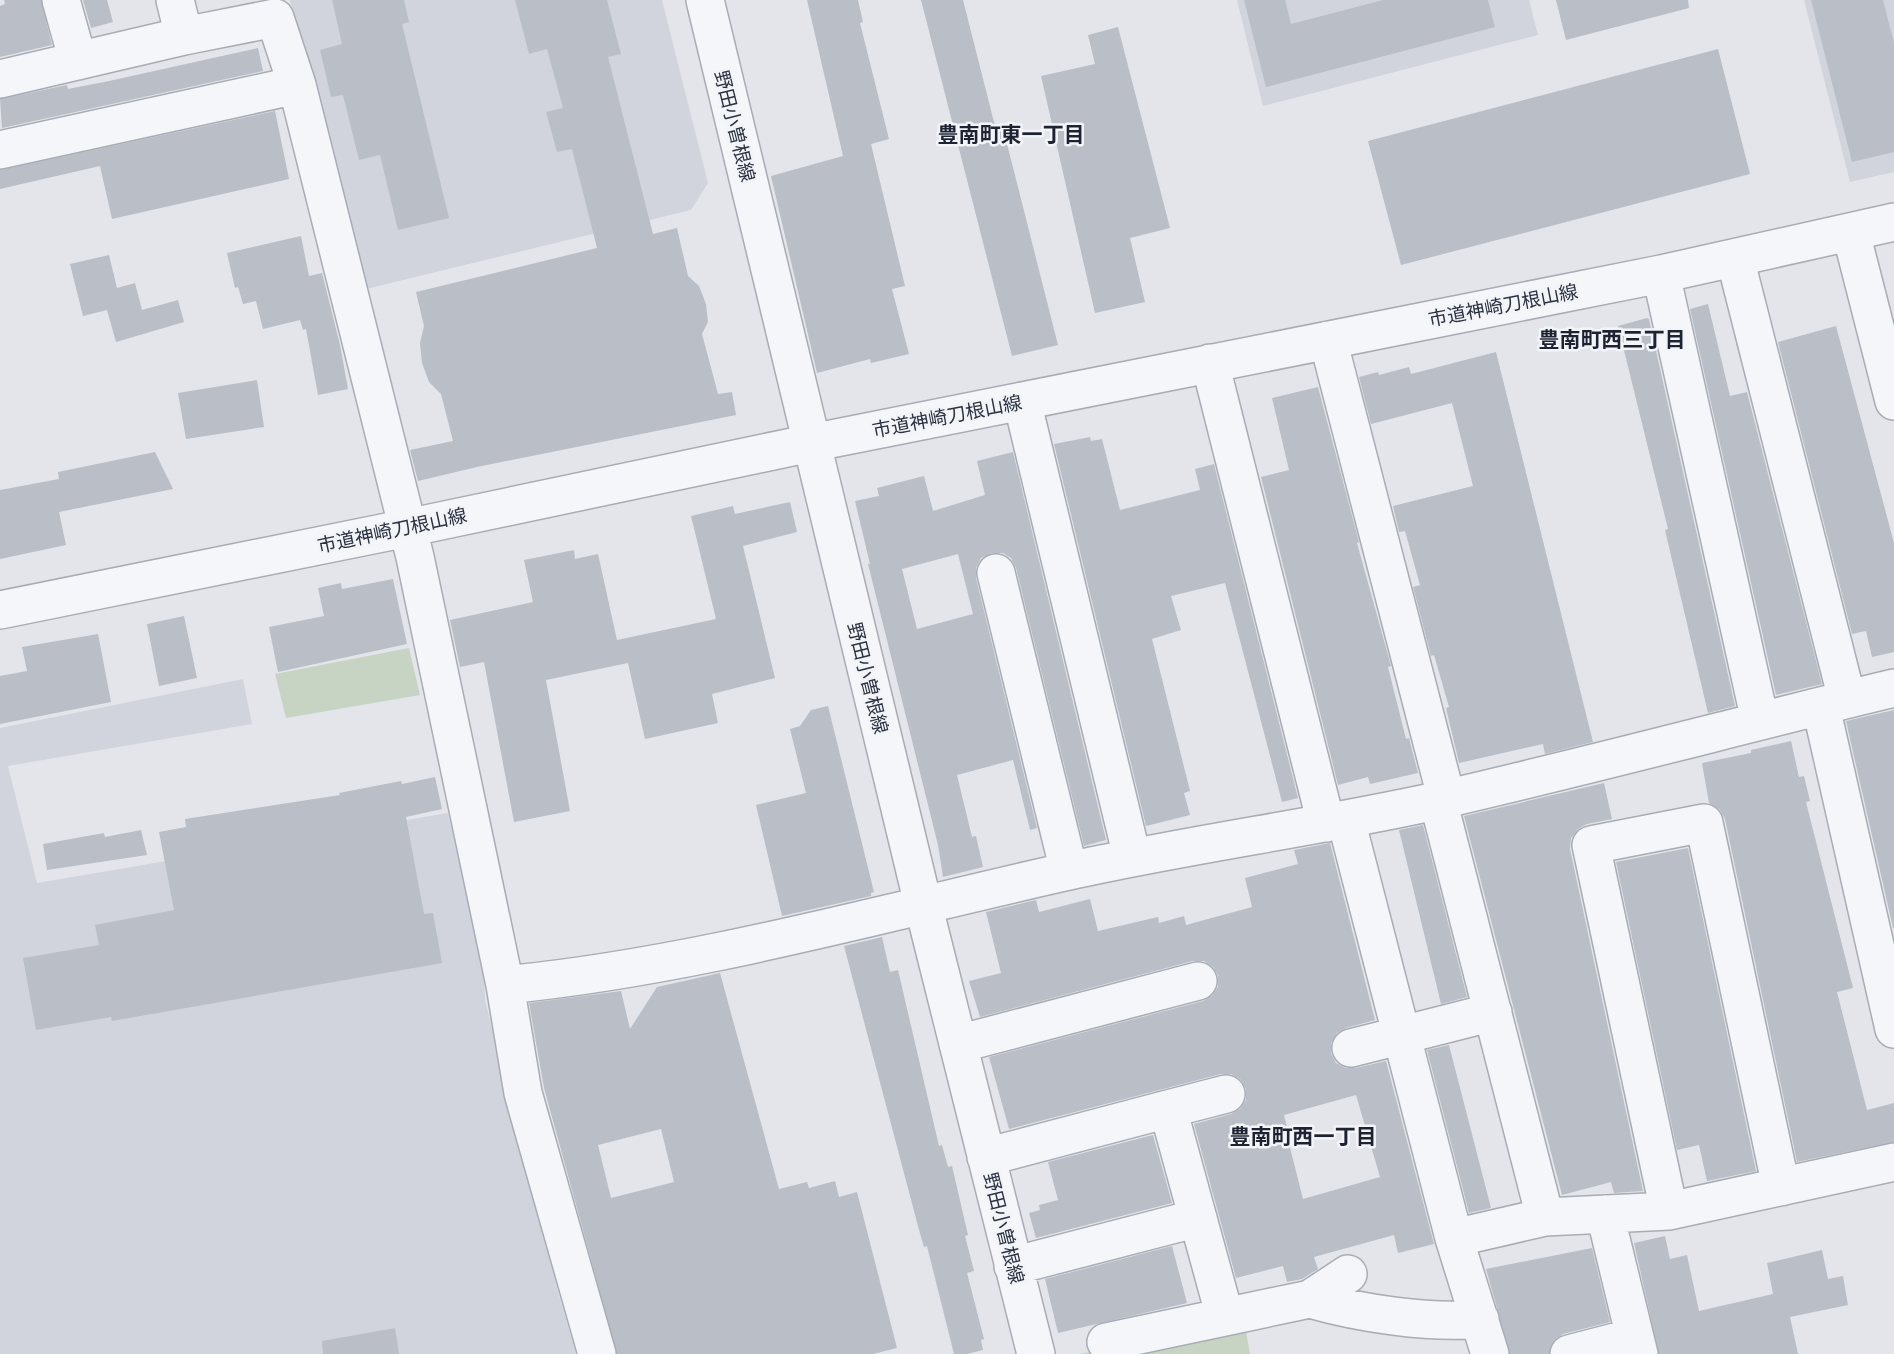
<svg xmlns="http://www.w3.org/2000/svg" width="1894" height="1354" font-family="Lato,'Noto Sans JP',sans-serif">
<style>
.built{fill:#d1d4dc}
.green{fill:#c7d4c4}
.building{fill:#babec7;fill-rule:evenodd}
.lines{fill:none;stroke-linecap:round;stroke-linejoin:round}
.minor-casing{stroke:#a8acb4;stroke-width:40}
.minor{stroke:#f5f6f9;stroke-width:37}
.labels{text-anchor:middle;stroke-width:5;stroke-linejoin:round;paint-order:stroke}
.street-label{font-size:19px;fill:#2b3242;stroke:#f2f4f8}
.neighbourhood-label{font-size:21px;font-weight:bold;fill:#1d2332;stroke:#f2f4f8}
</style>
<rect width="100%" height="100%" fill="#e3e5ea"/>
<path class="built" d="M290 0H662L708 183 691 210 362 290Z
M1237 0H1529L1538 35 1263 106Z
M1804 0H1894V172L1850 182Z
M243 679 252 724 8 766 37 883 448 813 484 973 485 1000 558 1292 576 1354H0V728Z"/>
<path class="green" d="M409 648 420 695 286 718 275 674Z
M1244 1321 1250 1354H1080Z"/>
<path class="building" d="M4 0H41L52 45 0 57V6L5 4Z
M83 0H107L113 22 91 28Z
M332 0H404L409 22 402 24 449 218 398 230 380 155 359 160 343 95 331 97 320 50 342 44Z
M515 0H607L621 54 608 57 653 234 677 228 688 276 699 286 706 304 708 322 702 334 718 394 732 392 736 415 477 467 418 481 410 450 453 441 441 394 429 382 422 363 420 343 424 326 416 292 597 248 572 149 557 152 546 112 563 108 547 49 529 54Z
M807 0H858L863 22 860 23 889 139 871 144 905 286 892 289 909 354 871 363 870 359 817 373 771 176 843 156Z
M921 0H963L996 130 1003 128 1058 345 1012 356Z
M1244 0H1285L1291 24 1383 0H1488L1495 27 1266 87Z
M1556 0H1688L1689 8 1566 40Z
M1811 0H1883L1894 43V152L1852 162Z
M1118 27 1170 228 1130 238 1145 302 1095 313 1041 76 1095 64 1088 35Z
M258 48 263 71 2 128 0 99 67 85 68 89 109 81Z
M1718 49 1750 174 1401 265 1368 141Z
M275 111 289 179 112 219 100 166 0 189V170Z
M301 236 309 276 322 273 340 345 348 389 318 395 306 329 303 330 300 320 263 329 256 301 243 304 238 287 235 288 227 253Z
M109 255 117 288 135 283 142 310 178 300 184 322 116 342 107 310 83 316 70 264Z
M1708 304 1730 396 1747 392 1822 684 1776 695 1690 309Z
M1647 318 1649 319 1735 706 1708 713 1665 530 1668 529 1618 326Z
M1836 326 1894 543V652L1872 657 1866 631 1852 634 1778 342Z
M1496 352 1593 742 1545 754 1543 744 1459 763 1446 708 1449 707 1434 655 1431 656 1413 587 1420 585 1405 531 1399 532 1393 506 1473 486 1452 403 1371 424 1359 377 1378 372 1379 375 1409 367 1411 374Z
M257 380 264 427 186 439 178 393Z
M1318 387 1359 542 1357 543 1391 666 1388 667 1406 739 1409 738 1418 773 1370 784 1368 777 1338 785 1261 477 1289 470 1272 398Z
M1090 437 1091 441 1102 439 1120 510 1200 490 1195 469 1214 464 1298 798 1282 802 1225 583 1171 596 1181 630 1152 639 1190 791 1184 793 1190 815 1146 826 1054 444Z
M155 452 173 489 59 512 66 545 0 559V490L59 479 58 472Z
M1013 452 1106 840 1084 846 1016 568 1011 558 1003 553H992L981 558 976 568V578L1037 828 1030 830 1013 760 957 775 972 837 976 836 983 867 943 877 938 845 868 564H870L855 501 879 496 877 488 924 476 933 511 985 495 977 461ZM958 554 973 614 917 629 902 569Z
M790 502 797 532 743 546 775 678 712 694 718 723 645 739 628 663 546 680 570 811 514 822 484 662 460 667 450 620 533 602 524 560 574 550 575 559 598 554 617 640 716 619 691 516 733 506 735 514Z
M393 579 407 644 278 672 269 627 324 616 318 588 341 583 342 589Z
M184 616 197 678 159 686 147 624Z
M98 634 111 702 0 724V676L27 671 22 647Z
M828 706 874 892 871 893V896L782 916 756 805 806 793 790 729 800 726 811 710Z
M1894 710V928H1893L1846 721Z
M1791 741 1799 777 1804 776 1810 801 1806 802 1853 988 1837 992 1867 1110 1894 1103V1142L1797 1162 1725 819 1719 809 1709 803 1702 763 1751 753V750Z
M435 777 442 809 406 817 424 914 433 913 442 963 112 1021 111 1017 36 1030 23 958 99 945 95 925 174 910 159 832 186 827 185 819 340 795 339 793 401 781 402 784Z
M1604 783 1612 819 1587 824 1578 829 1571 838 1570 849 1643 1191 1614 1193 1611 1182 1562 1195 1464 816Z
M1423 825 1467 997 1441 1004 1399 830Z
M141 830 147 855 47 870 43 844 104 833 105 837Z
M1330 843 1375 1020 1346 1028 1337 1033 1331 1043V1054L1336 1063 1346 1068H1356L1386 1061 1434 1244 1398 1253 1394 1235 1314 1257 1318 1269 1302 1279 1287 1282 1283 1266 1236 1278 1194 1124 1231 1114 1240 1109 1246 1100V1089L1240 1079 1231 1074H1221L1009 1129 989 1057 1203 1001 1212 996 1218 987V976L1213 967 1204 961H1193L980 1017 969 981 1001 973 986 912 1036 900 1039 912 1090 899 1098 931 1158 917 1159 923 1184 916 1186 925 1252 907 1245 878 1298 864 1294 850ZM1356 1095 1380 1177 1303 1199 1285 1128 1287 1127 1284 1115Z
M1688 848 1756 1171 1707 1181 1699 1145 1677 1150 1616 862Z
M882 937 890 972 898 970 939 1146 942 1145 948 1167 952 1166 968 1235 965 1236 974 1271 967 1273 984 1339 981 1340 983 1350 967 1354H954L927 1246 924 1247 919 1230 844 946Z
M720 973 779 1189 807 1182 809 1188 835 1181 839 1197 857 1192 897 1348 873 1354H617L544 1088 529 1003 621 991 630 1029 657 987ZM661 1129 674 1182 611 1198 598 1145Z
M1449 1045 1491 1208 1469 1213 1427 1050Z
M1153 1135 1172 1203 1036 1238 1029 1213 1040 1210 1039 1205 1058 1200 1048 1162Z
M1665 1236 1670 1259 1687 1255 1699 1311 1773 1294 1767 1263 1822 1250 1828 1279 1843 1276 1848 1305 1790 1317 1798 1354H1659L1634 1243Z
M1172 1246 1187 1303 1058 1333 1045 1279Z
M1592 1248 1610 1322 1563 1334 1554 1340 1549 1354H1510L1486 1269Z
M395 1328 399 1354H323L322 1341Z"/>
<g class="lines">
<g class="minor-casing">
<path id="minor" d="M61 0 78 61
M175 0 184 36 275 18 297 85 415 557 505 985 523 1093 597 1354
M705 0 923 904 1036 1354
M0 79 184 36
M0 150 297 85
M1851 233 1894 401
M1735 258 1847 699
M1661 274 1760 721
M1328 340 1443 785 1438 800 1545 1217
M1210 363 1326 823
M1022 401 1132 857
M996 573 1069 871
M0 610 407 528 811 443 1661 274 1894 222
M1821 707 1894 1029
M1346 820 1454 1238 1490 1354
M505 985C699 966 888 911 1078 869 1197 843 1318 827 1436 801 1589 766 1741 725 1894 688
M958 1044 1198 981
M1351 1048 1493 1012
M1168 1109 1226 1094
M986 1157 1168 1109 1225 1317
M1669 1211 1591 845 1704 823 1781 1187
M1605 1214 1639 1354
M1454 1238 1545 1217 1669 1211 1894 1162
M1013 1266 1198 1218
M1348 1274 1310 1299C1358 1313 1430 1324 1480 1319
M1106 1342 1310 1299
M1569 1354 1634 1337"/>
</g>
<use href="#minor" class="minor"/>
</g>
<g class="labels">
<g class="street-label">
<text transform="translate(735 126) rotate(76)" y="7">野田小曽根線</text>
<text transform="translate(1503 305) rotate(-11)" y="7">市道神崎刀根山線</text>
<text transform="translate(947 416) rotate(-11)" y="7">市道神崎刀根山線</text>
<text transform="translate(392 530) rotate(-12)" y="7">市道神崎刀根山線</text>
<text transform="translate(868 678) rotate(76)" y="7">野田小曽根線</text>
<text transform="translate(1004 1228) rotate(76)" y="7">野田小曽根線</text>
</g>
<g class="neighbourhood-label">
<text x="1011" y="142">豊南町東一丁目</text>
<text x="1612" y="347">豊南町西三丁目</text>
<text x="1303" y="1144">豊南町西一丁目</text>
</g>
</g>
</svg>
